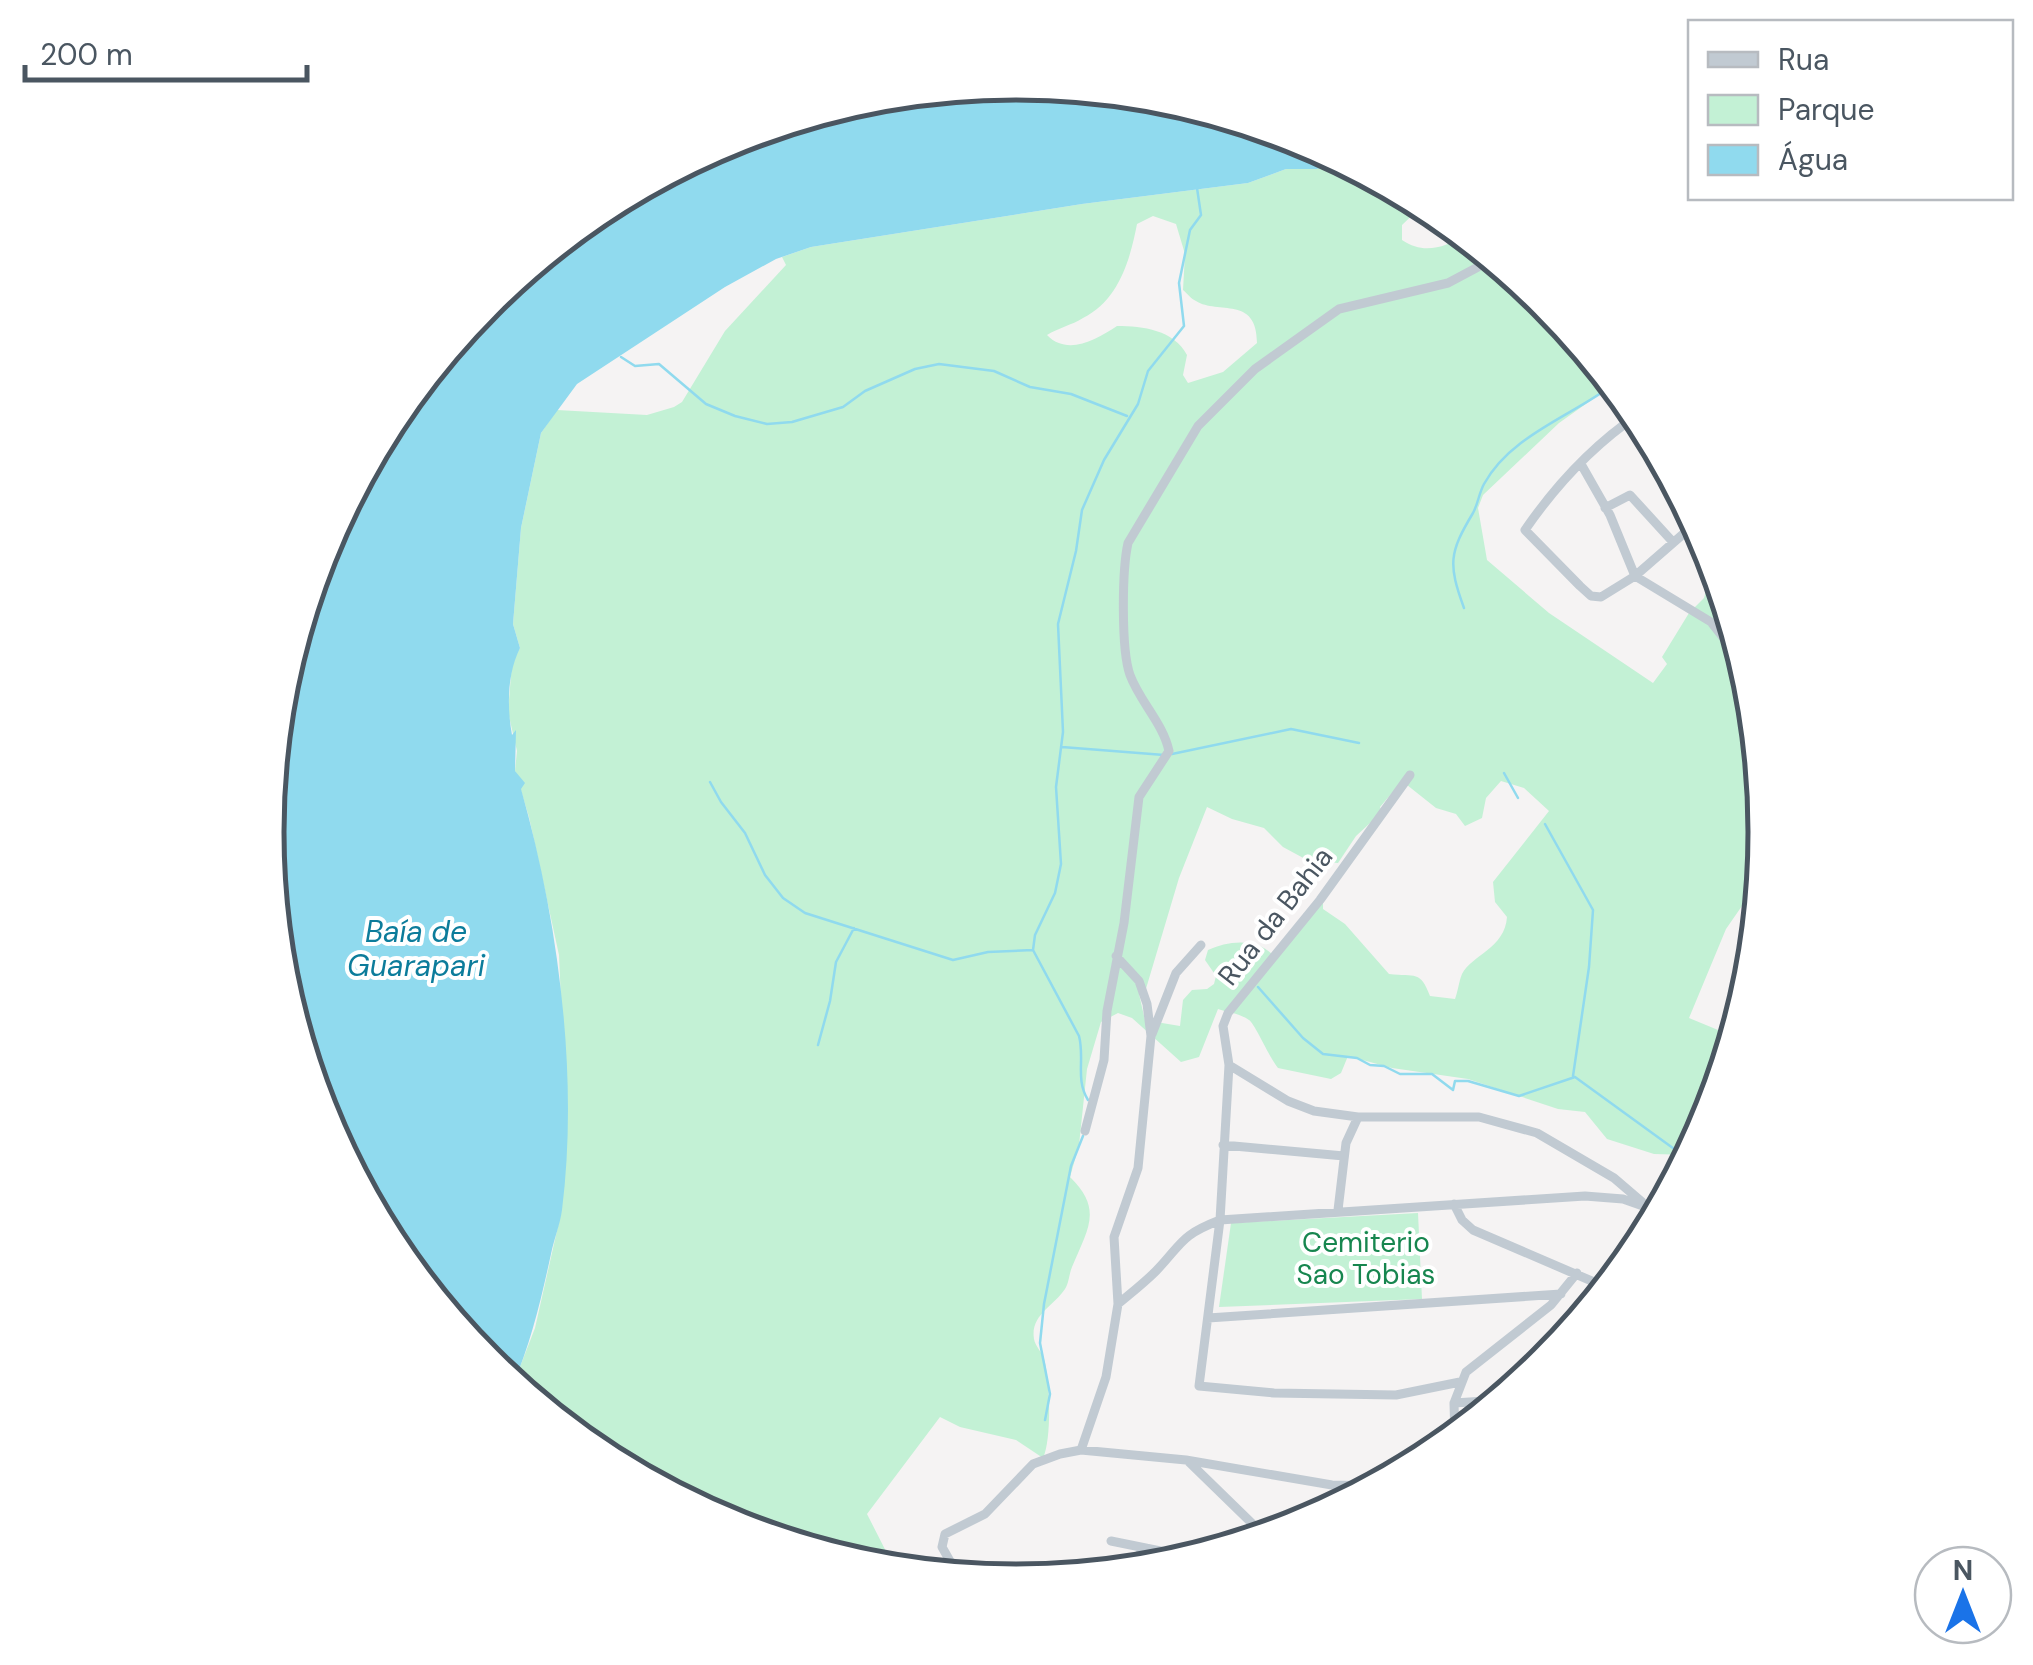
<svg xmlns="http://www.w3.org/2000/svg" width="2033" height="1665" font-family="'DM Sans',sans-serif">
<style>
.green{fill:#c3f1d5;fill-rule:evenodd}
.water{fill:#90daee}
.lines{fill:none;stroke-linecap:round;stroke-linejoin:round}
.stream{stroke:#90daee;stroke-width:2.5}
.minor{stroke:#c1cad2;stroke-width:9}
.labels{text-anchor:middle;stroke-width:8;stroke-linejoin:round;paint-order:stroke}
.street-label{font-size:28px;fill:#4a5661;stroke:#fff}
.park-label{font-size:28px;fill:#17864f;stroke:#fff}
.water-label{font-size:30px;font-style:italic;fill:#0c7c9b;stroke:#fff}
.rim{fill:none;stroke:#4a5661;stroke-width:5}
</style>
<rect width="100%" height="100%" fill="#f5f3f3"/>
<path class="green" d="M1337 166 1354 178 1380 181 1424 204 1402 225V240C1424 255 1444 247 1466 236L1547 303 1614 384 1559 423 1483 495 1478 508 1487 560 1549 613 1653 683 1667 664 1662 657 1689 613 1704 598 1714 562 1752 687 1766 833 1762 877 1726 929 1689 1018 1735 1037 1709 1120 1690 1155 1654 1154 1607 1139 1585 1112 1558 1109 1468 1079 1392 1068 1348 1056 1341 1073 1331 1079 1278 1068C1269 1057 1255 1024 1249 1020 1241 1014 1227 1012 1218 1009L1199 1057 1181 1062 1132 1018 1118 1013 1101 1022 1087 1069 1079 1145 1070 1177C1104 1210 1087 1230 1072 1267 1069 1274 1069 1283 1065 1289 1054 1306 1030 1315 1034 1339 1035 1346 1042 1352 1044 1359 1050 1380 1052 1439 1043 1458L1016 1440 960 1427 940 1417 867 1514 896 1571 870 1568 729 1525 599 1456 513 1385 535 1328 561 1213 566 1115 559 955 529 817 515 771 517 751 508 712 512 663 520 648 513 624 521 528 541 433 557 410 647 415 674 407 682 402 725 331 786 265 782 257 811 247 1082 204 1248 183 1286 169ZM1153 216 1176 224 1185 254 1183 290C1188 294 1191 299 1196 301 1218 315 1257 295 1257 343L1223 372 1188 383 1183 375 1187 355C1174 330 1143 326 1117 326 1096 340 1067 356 1047 335 1058 328 1072 325 1083 318 1119 300 1130 260 1137 224ZM1402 781 1436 808 1456 814 1465 826 1482 818 1486 798 1501 781 1524 788 1549 811 1493 882 1495 902 1507 917C1505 948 1472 955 1462 974 1459 981 1458 991 1455 999L1430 996C1420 970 1416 977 1389 974L1345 924 1323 909V898L1274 956C1258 938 1229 940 1208 950L1205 960 1216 976 1214 984 1207 989 1192 990 1183 1000 1180 1026 1156 1022 1147 1029 1139 994 1145 992 1179 878 1207 807 1232 819 1264 828 1283 847 1307 860 1338 863 1356 836 1382 812 1380 807Z
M1418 1213 1422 1299 1219 1307 1231 1223Z"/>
<path class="water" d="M1017 83 1163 97 1304 140 1346 162 1316 169H1286L1248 183 1082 204 811 247 776 259 725 287 577 384 541 433 521 528 513 624 520 648C507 674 507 707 512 735L516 730 515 771 525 783 521 789C558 919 579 1075 562 1210 560 1225 554 1239 551 1254 541 1300 531 1342 513 1385L486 1362 393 1249 323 1119 281 978 267 832 281 686 324 545 393 415 487 302 600 209 730 139 871 97Z"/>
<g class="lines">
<path class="stream" d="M621 357 635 366 659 364 706 404 735 416 767 424 792 422 843 407 865 391 915 369 939 364 994 371 1030 387 1071 394 1127 416
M1464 608C1448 564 1449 553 1473 513 1478 504 1479 493 1484 484 1511 435 1572 416 1614 384
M1062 747 1164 755
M1172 754 1291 729 1359 743
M1504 773 1518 798
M710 782 721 802 745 833 765 875 783 898 805 913 953 960 988 952 1033 950
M1545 824 1593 910 1589 967 1573 1076
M1258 987 1303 1038 1323 1054 1357 1058 1370 1065 1384 1066 1400 1074H1432L1453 1090 1455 1081H1468L1519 1096 1575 1077 1688 1159
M818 1045 830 1001 836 962 854 928
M1088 1100C1075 1079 1085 1059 1079 1036L1033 950 1035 935 1055 893 1061 864 1056 787 1063 732 1058 624 1076 551 1082 510 1104 460 1138 404 1148 371 1184 326 1179 283 1190 230 1201 215 1197 188
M1045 1420 1050 1394 1040 1343 1044 1304 1071 1166 1083 1136
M656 1486 666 1488 711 1510 748 1519 768 1537"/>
<path class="minor" d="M1639 414C1593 445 1556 485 1525 530L1580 586 1591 596 1601 597 1635 576 1697 522
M1581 464 1610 515 1635 576 1711 622 1747 668
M1605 508 1630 495 1672 541
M1410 775 1320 900 1228 1013 1223 1026 1229 1065 1220 1220 1199 1386 1274 1393 1396 1395 1460 1382
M1152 1034 1176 973 1201 945
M1229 1065 1288 1101 1314 1111 1358 1117H1479L1537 1133 1614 1178 1642 1202
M1085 1131 1104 1060 1107 1011 1124 923 1139 797 1169 751C1163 723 1140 702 1130 675 1121 650 1122 570 1128 543L1198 426 1255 369 1339 309 1448 283 1478 267 1490 256
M1223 1145 1344 1156
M1454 1204 1462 1220 1473 1230 1608 1288
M1338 1210 1346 1143 1358 1117
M1118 1304C1131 1293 1144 1283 1156 1271 1183 1243 1179 1236 1220 1220L1585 1196 1623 1199 1660 1212
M1208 1318 1561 1294
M1454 1403 1501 1400
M1455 1438 1454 1403 1466 1372 1551 1305 1577 1273
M1081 1450 1106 1377 1118 1304 1114 1237 1138 1168 1151 1036 1147 1004 1139 981 1116 956
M1189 1462 1266 1537
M1111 1541 1195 1558
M1122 1572 1146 1548
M959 1577 942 1547 945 1534 985 1514 1033 1464 1060 1454 1081 1450 1186 1460 1332 1485 1378 1486"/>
</g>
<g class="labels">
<g class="street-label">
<text transform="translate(1275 916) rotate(-52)" y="10">Rua da Bahia</text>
</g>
<g class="park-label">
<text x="1366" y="1252">Cemiterio<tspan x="1366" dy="32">Sao Tobias</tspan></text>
</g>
<g class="water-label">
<text x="416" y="942">Baía de<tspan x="416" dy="34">Guarapari</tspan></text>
</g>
</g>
<path d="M0 0H2033V1665H0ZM284 832a732 732 0 1 1 1464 0a732 732 0 1 1-1464 0Z" fill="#fff" fill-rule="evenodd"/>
<path class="rim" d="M284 832a732 732 0 1 1 1464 0a732 732 0 1 1-1464 0Z"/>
<rect x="1688" y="20" width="325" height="180" fill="#ffffff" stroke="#b7bbc0" stroke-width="2.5"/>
<rect x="1708" y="52" width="50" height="15" fill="#c1cad2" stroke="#b7bbc0" stroke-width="2.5"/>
<text x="1778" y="70" font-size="30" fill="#4a5661">Rua</text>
<rect x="1708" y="95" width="50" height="30" fill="#c3f1d5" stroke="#b7bbc0" stroke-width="2.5"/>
<text x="1778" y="120" font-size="30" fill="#4a5661">Parque</text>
<rect x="1708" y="145" width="50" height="30" fill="#90daee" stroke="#b7bbc0" stroke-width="2.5"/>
<text x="1778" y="170" font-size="30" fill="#4a5661">Água</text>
<g transform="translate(1963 1595)"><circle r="48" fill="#ffffff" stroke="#b7bbc0" stroke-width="2.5"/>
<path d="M0-8L18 38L0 25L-18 38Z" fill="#1a73e8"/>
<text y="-15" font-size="28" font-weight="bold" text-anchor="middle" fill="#4a5661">N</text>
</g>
<path d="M25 65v15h282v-15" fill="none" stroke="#4a5661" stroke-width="5"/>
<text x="40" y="65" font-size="30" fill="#4a5661" stroke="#ffffff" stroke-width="8" paint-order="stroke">200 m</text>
</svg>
